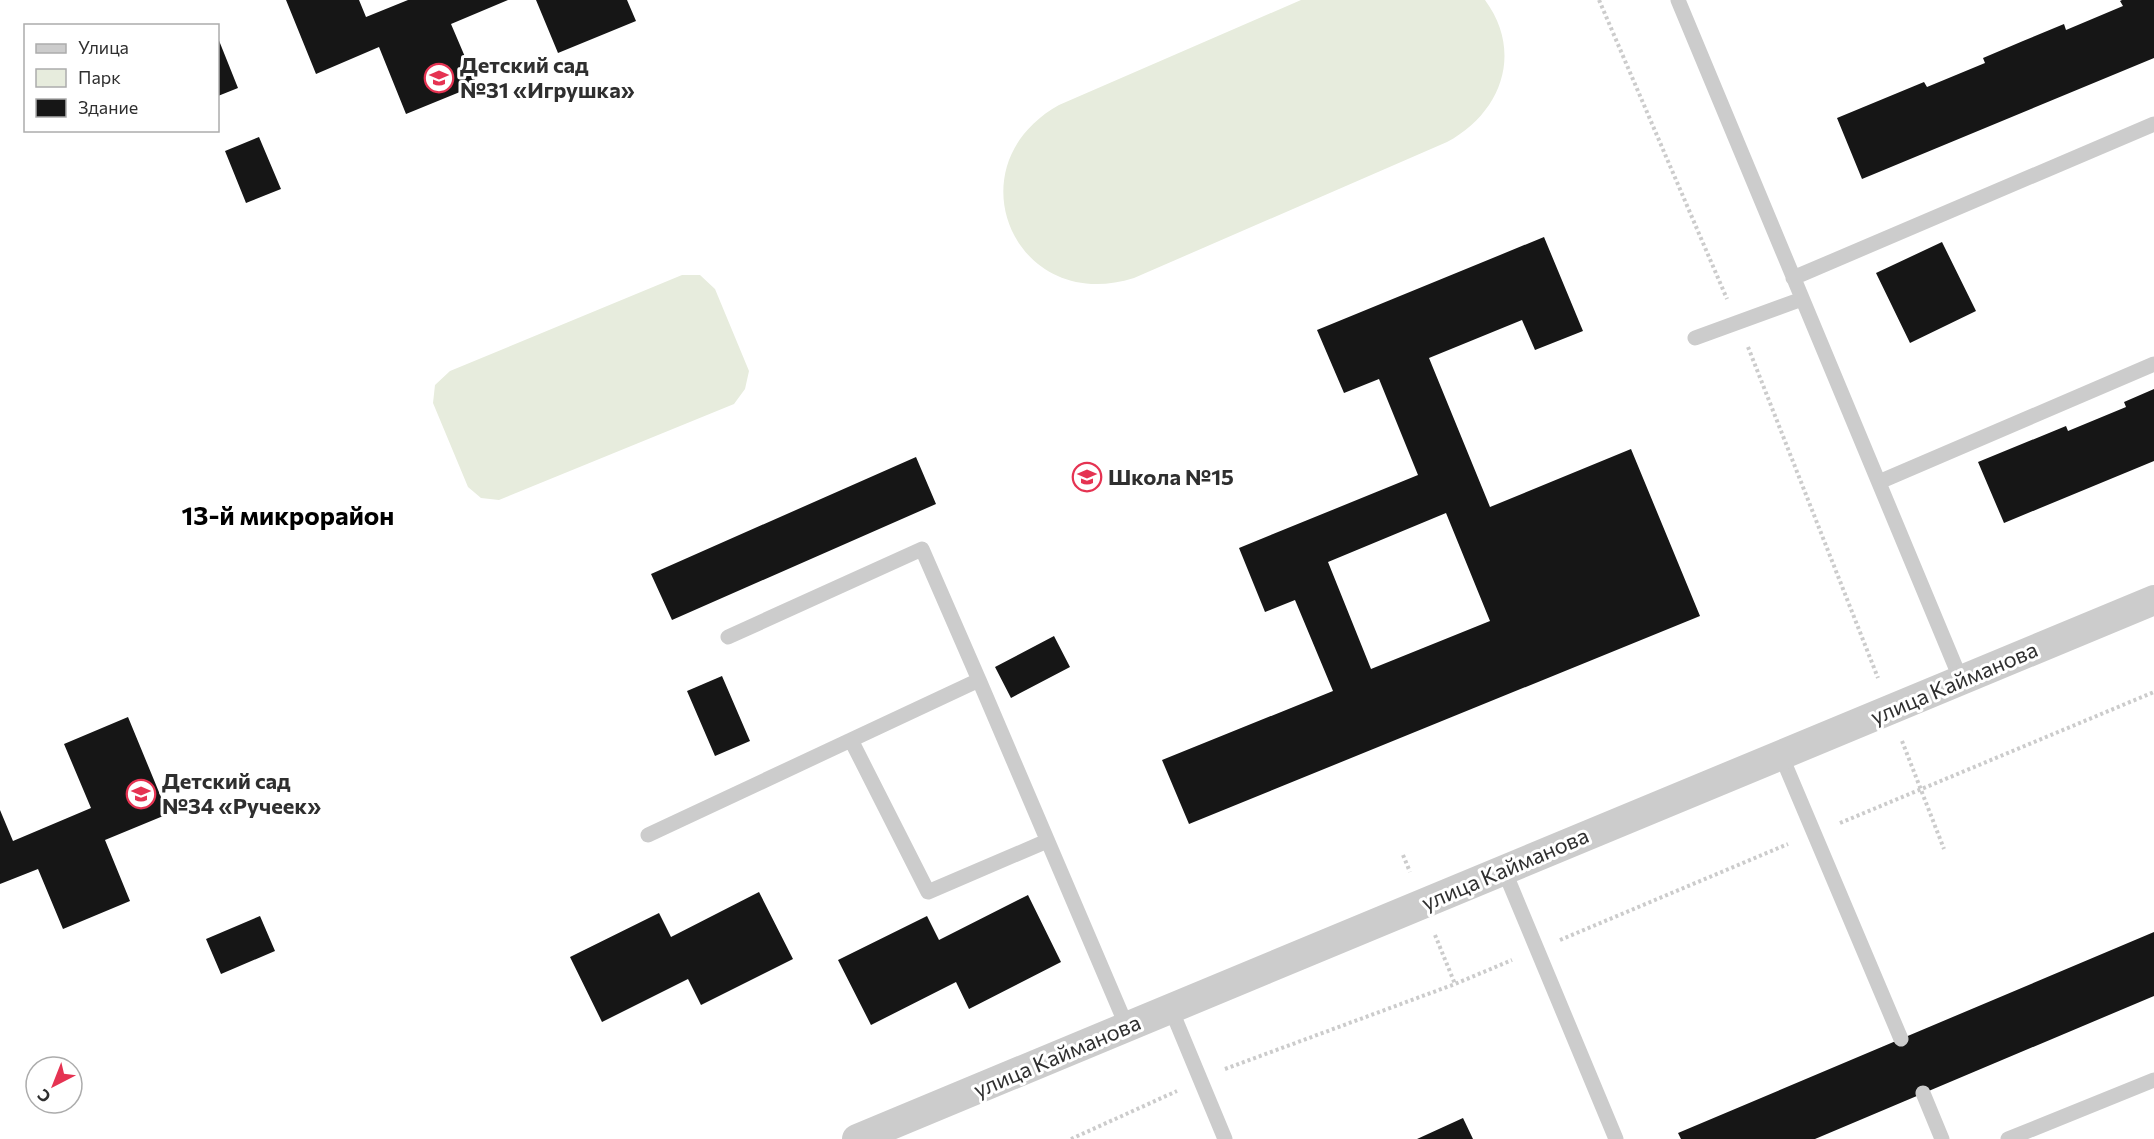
<svg xmlns="http://www.w3.org/2000/svg" width="2154" height="1139" font-family="Commissioner,sans-serif">
<style>
.green{fill:#e7ecdd}
.building{fill:#161616;fill-rule:evenodd}
.lines{fill:none;stroke-linecap:round;stroke-linejoin:round}
.path{stroke:#ccc;stroke-width:4;stroke-dasharray:3 3;stroke-linecap:butt}
.lane{stroke:#ccc;stroke-width:15}
.street{stroke:#ccc;stroke-width:30}
.labels{text-anchor:middle;stroke-width:6;stroke-linejoin:round;paint-order:stroke}
.poi-label{font-size:22px;font-weight:bold;fill:#2f2f2f;stroke:#fff;text-anchor:start}
.street-label{font-size:22px;fill:#2f2f2f;stroke:#fff}
.quarter-label{font-size:26px;font-weight:bold;fill:#000;stroke:#fff}
</style>
<rect width="100%" height="100%" fill="#fff"/>
<path class="green" d="M1301 0H1485C1524 53 1501 113 1447 142L1134 278C1015 316 950 166 1059 105Z
M682 275H700L715 289 749 371 745 389 734 404 499 500 481 498 468 487 433 403 435 385 450 371Z"/>
<path class="building" d="M286 0H359L366 17 408 0H508L451 24 477 85 406 114 379 47 316 74Z
M536 0H627L636 21 558 53Z
M2122 0H2154V58L1862 179 1837 118 1924 82 1927 87 1985 63 1983 58 2023 41 2064 24 2066 30 2123 6 2120 1Z
M218 38 238 88 218 96Z
M259 137 281 189 246 203 225 151Z
M1544 237 1583 331 1535 350 1522 320 1429 358 1490 507 1631 449 1700 616 1189 824 1162 760 1333 691 1295 600 1265 612 1239 548 1418 475 1379 379 1344 393 1317 330ZM1446 513 1490 621 1371 669 1328 562Z
M1942 242 1976 311 1910 343 1876 273Z
M2154 389V461L2004 523 1978 462 2066 426 2068 431 2126 407 2124 402Z
M916 457 936 504 672 620 651 574Z
M1054 636 1070 667 1011 698 995 667Z
M722 676 750 741 715 756 687 691Z
M128 717 168 814 105 840 130 901 63 929 38 869 0 884V810L13 841 91 808 64 744Z
M759 892 793 959 701 1005 688 979 602 1022 570 957 659 913 671 937Z
M1028 895 1061 962 969 1009 956 982 871 1025 838 960 927 916 939 940Z
M260 916 275 951 221 974 206 939Z
M2154 932V996L1815 1139H1681L1678 1133Z
M1463 1118 1473 1139H1417Z"/>
<g class="lines">
<path class="path" d="M1599 0 1727 299
M1748 347 1878 678
M1902 741 1944 849
M1840 823 2154 692
M1403 855 1410 872
M1435 935 1455 984
M1560 940 1788 844
M1225 1069 1455 984 1512 960
M1071 1139 1177 1091"/>
<path class="lane" d="M1678 0 1961 680
M1793 278 2154 124
M1695 338 1802 299
M1879 482 2154 364
M728 637 922 549 979 680
M851 740 928 892 1047 841
M1781 755 1901 1039
M648 835 979 680 1127 1027
M1504 870 1616 1139
M1171 1009 1225 1139
M1923 1093 1942 1139
M2008 1139 2154 1080"/>
<path class="street" d="M857 1139 2154 600"/>
</g>
<defs>
<g id="school-ring" transform="scale(1.5)"><circle r="9.5" fill="#fff" stroke="#e53352" stroke-width="1.5"/><path d="M0-5L7-2L0 1L-7-2ZM-4 1L0 2.5L4 1V4Q0 6-4 4Z" fill="#e53352"/></g>
</defs>
<g fill-rule="evenodd">
<use href="#school-ring" x="439" y="78"/>
<use href="#school-ring" x="1087" y="477"/>
<use href="#school-ring" x="141" y="794"/>
</g>
<g class="labels">
<g class="poi-label">
<text x="460" y="73">Детский сад<tspan x="460" dy="25">№31 «Игрушка»</tspan></text>
<text x="1108" y="485">Школа №15</text>
<text x="162" y="789">Детский сад<tspan x="162" dy="25">№34 «Ручеек»</tspan></text>
</g>
<g class="street-label">
<text transform="translate(1954 683) rotate(-23)" y="8">улица Кайманова</text>
<text transform="translate(1505 869) rotate(-23)" y="8">улица Кайманова</text>
<text transform="translate(1057 1056) rotate(-23)" y="8">улица Кайманова</text>
</g>
<g class="quarter-label">
<text x="288" y="525">13-й микрорайон</text>
</g>
</g>
<rect x="24" y="24" width="195" height="108" fill="#ffffff" stroke="#acacac" stroke-width="1.5"/>
<rect x="36" y="44" width="30" height="9" fill="#cccccc" stroke="#acacac" stroke-width="1.5"/>
<text x="78" y="54" font-size="18" fill="#2f2f2f">Улица</text>
<rect x="36" y="69" width="30" height="18" fill="#e7ecdd" stroke="#acacac" stroke-width="1.5"/>
<text x="78" y="84" font-size="18" fill="#2f2f2f">Парк</text>
<rect x="36" y="99" width="30" height="18" fill="#161616" stroke="#acacac" stroke-width="1.5"/>
<text x="78" y="114" font-size="18" fill="#2f2f2f">Здание</text>
<g transform="translate(54 1085) rotate(222)"><circle r="28" fill="#ffffff" stroke="#acacac" stroke-width="1.5"/>
<path d="M0-4.5L10 22L0 15L-10 22Z" fill="#e53352"/>
<text y="-9" font-size="16" font-weight="bold" text-anchor="middle" fill="#2f2f2f">С</text>
</g>
</svg>
